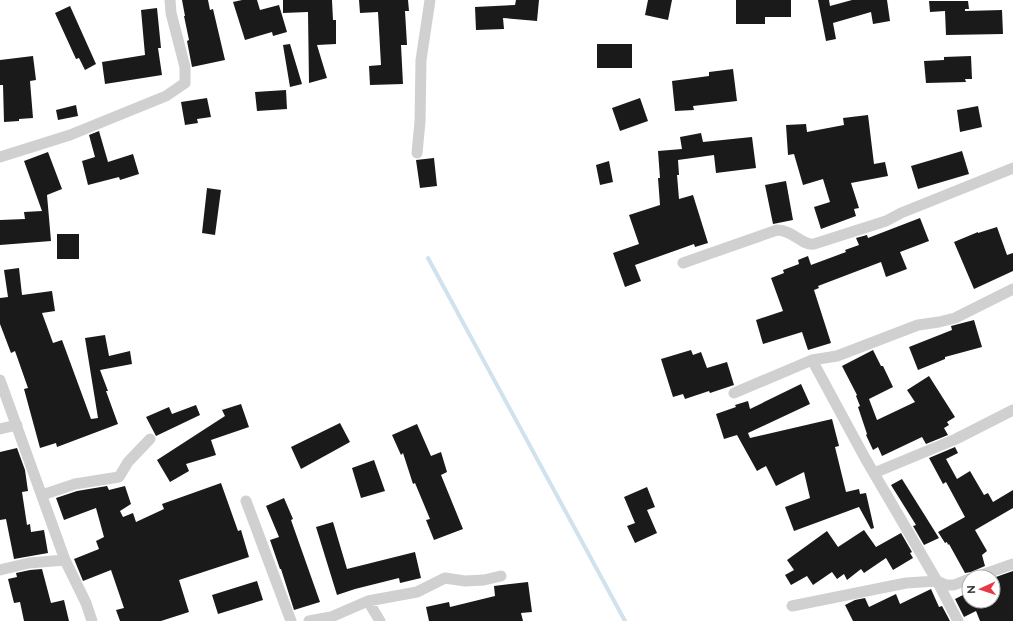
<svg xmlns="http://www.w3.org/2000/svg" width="1013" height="621" font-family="Raleway,sans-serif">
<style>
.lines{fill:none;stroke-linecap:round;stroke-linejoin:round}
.stream{stroke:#cfe2ee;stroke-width:4}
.building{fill:#1a1a1a}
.street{stroke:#d0d0d0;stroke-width:11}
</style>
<rect width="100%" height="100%" fill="#fff"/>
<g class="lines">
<path class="stream" d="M428 258 625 621"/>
</g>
<path class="building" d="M182 0H208L210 10 213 9 225 60 192 67 187 41 189 40 184 16H185Z
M242 0H257L260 10 279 5 287 32 273 36 272 32 245 40 233 2Z
M283 0H332L333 20H336V44L317 45 327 78 309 83 308 12 283 13Z
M359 0H408L409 11H405L407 45H401L403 84 370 85 369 66 381 65 378 12 360 13Z
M516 0H539L537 21 503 18 504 29 476 30 475 7 515 5Z
M648 0H672L668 20 645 15Z
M736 0H791V17H765V24H736Z
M818 0H829L830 6 852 0H887L890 21 873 24 871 12 833 23 836 39 826 41Z
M929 1H968L969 9H965V11L1002 10 1003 34 946 35 945 11 930 12Z
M70 6 96 64 85 70 79 58 76 59 55 13Z
M157 8 161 48H158L162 75 105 84 102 62 145 55 141 10Z
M290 44 302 84 290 87 283 45Z
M597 44H632V68H597Z
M33 56 36 80 30 81 33 118 19 119V121L4 122 3 85H0V60Z
M971 56 972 79H965L966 82 926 83 924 61 944 60V57Z
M733 69 737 101 693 106 694 110 675 111 672 81 709 76V72Z
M286 90 287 109 257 111 255 92Z
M207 98 211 117 197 119 198 123 185 125 181 102Z
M640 98 648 121 620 131 612 108Z
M76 105 78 116 58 120 56 110Z
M978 106 982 127 960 132 957 110Z
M868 115 874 164 885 162 888 176 851 183 859 208 854 209 856 216 821 229 814 207 830 202 823 179 803 185 794 154 788 155 786 125 806 124 807 132 844 125 843 118Z
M99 131 108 162 133 154 139 174 120 180 119 177 88 185 82 161 95 157 89 135Z
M701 133 703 142 752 137 756 168 716 173 714 155 678 160 679 175H677L679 199 693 195 708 243 695 247 694 244 635 265 641 281 625 287 613 253 639 244 629 215 660 205 658 178H660L658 151 682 149 680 137Z
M962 151 969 174 918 189 911 166Z
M48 152 62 189 47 195 51 241 0 245V220L25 219 24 212 42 211 24 161Z
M434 158 437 186 420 188 416 160Z
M609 161 613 182 600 185 596 165Z
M786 181 793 220 773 224 765 185Z
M207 188 221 190 215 235 202 233Z
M920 218 929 241 900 252 907 269 886 277 881 262 818 286 819 288 814 290 831 343 808 350 802 332 763 344 756 320 783 311 771 278 784 273 783 270 799 264 798 260 808 256 811 265 846 252 845 250 859 245 856 238 867 235 868 238Z
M997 227 1007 255 1013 253V271L974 289 954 242 978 232V233Z
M57 234H79V259H57Z
M19 268 22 295 52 291 55 311 42 313 53 343 62 340 91 419 98 418 85 338 105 335 109 356 130 351 132 364 100 370 108 391H106L118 424 57 447 56 443 40 448 24 389 28 388 15 351 11 353 0 324V298L8 297 4 270Z
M974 320 982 347 945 357V359L918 370 909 347 952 330 951 326Z
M691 350 693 355 701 352 707 368 727 362 734 385 710 393 709 391 685 399 683 394 673 397 661 359Z
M873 350 881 366H883L893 387 869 399 877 420 915 402 907 390 929 376 955 417 947 422 949 425 944 428 948 435 926 444 922 437 882 456 878 447 873 450 866 435 867 434 858 407 860 406 856 396 857 395 842 366Z
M801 384 810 404 748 433 750 438 832 419 839 446 835 447 846 492 859 489 860 494 866 493 874 528 871 529 859 507 794 531 785 507 810 498 804 472 776 486 766 466 757 471 737 435 724 439 716 414 736 407 735 405 748 401 750 409Z
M241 404 249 427 211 440 216 455 186 464 189 471 170 482 157 460 225 416 222 410Z
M196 405 200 415 156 436 146 417 169 407 172 414Z
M340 423 350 442 301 469 291 447Z
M417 424 431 456 441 452 447 472 441 475 463 529 434 540 426 520 430 519 415 483 413 484 403 453 401 455 392 435Z
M955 447 958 453 946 459 957 479 970 471 984 495 988 493 993 502 1013 490V508L975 530 987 551 982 555 985 566 971 572 965 573 949 544 948 545 947 542 945 543 938 532 965 517 946 482 943 484 929 458Z
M17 448 25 470 28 491 22 492 27 525 30 524 31 532 44 530 48 553 14 559 6 519 0 520V452Z
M374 460 385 491 361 498 352 468Z
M902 479 939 538 924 545 913 526 916 525 891 485Z
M221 483 238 531 241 530 249 557 179 580 189 612 161 621H120L116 610 124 608 111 570 83 581 74 559 99 549 96 541 104 537 96 508 64 520 56 498 77 491 107 486 109 490 125 486 131 504 120 511 123 517 133 513 136 522 164 509 162 504Z
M647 487 655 507 647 510 657 533 635 543 627 526 635 523 624 497Z
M284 498 293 519 291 520 320 602 294 610 281 569H280L270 540 279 537 266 506Z
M333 522 347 569 415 552 421 578 400 583 399 578 355 589 337 595 316 527Z
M864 530 876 547 901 533 912 552 910 553 913 558 893 570 886 558 864 573 861 569 847 580 844 574 837 579 832 572 813 585 807 576 791 585 785 575 794 570 787 560 827 531 838 547Z
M42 569 51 603 64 600 69 621H24L20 602 14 603 8 579 17 577 16 573 30 570Z
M1013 571V621H980L976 611 964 617 955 599 969 592V601H993V578Z
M257 581 263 600 218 614 212 595Z
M528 582 532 612 521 613 523 621H429L426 607 449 602 450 607 495 596 494 586Z
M931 589 939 607 942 606 950 621H853L845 605 855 600 865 598 869 607 896 594 900 604Z"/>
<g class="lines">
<path class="street" d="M417 153 420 122 421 60 430 0
M0 157 70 135 166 96 185 83V67L171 13 170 0
M683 263 777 230C793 230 802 246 814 244L886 221 901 213 1013 168
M812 360 865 458 937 581 958 621
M0 380 65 560 86 603 92 621
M734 393 812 360 837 356 918 325 939 322 955 318 1013 289
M0 429 17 425
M874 473 956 439 1013 410
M42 495 75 484 119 477 128 462 150 439
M246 501 291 621
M0 570 29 563 65 560
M976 577 1013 564
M368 601 380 621
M792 606 906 583 937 581 946 585H954L969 579
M309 621 331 617 368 601 417 592 445 578 465 581 484 580 501 576"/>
</g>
<g transform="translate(981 589) rotate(267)"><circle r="19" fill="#ffffff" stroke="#adadad"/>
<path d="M0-3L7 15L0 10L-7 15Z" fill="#e63946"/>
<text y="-6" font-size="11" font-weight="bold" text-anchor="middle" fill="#333333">N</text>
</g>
</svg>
